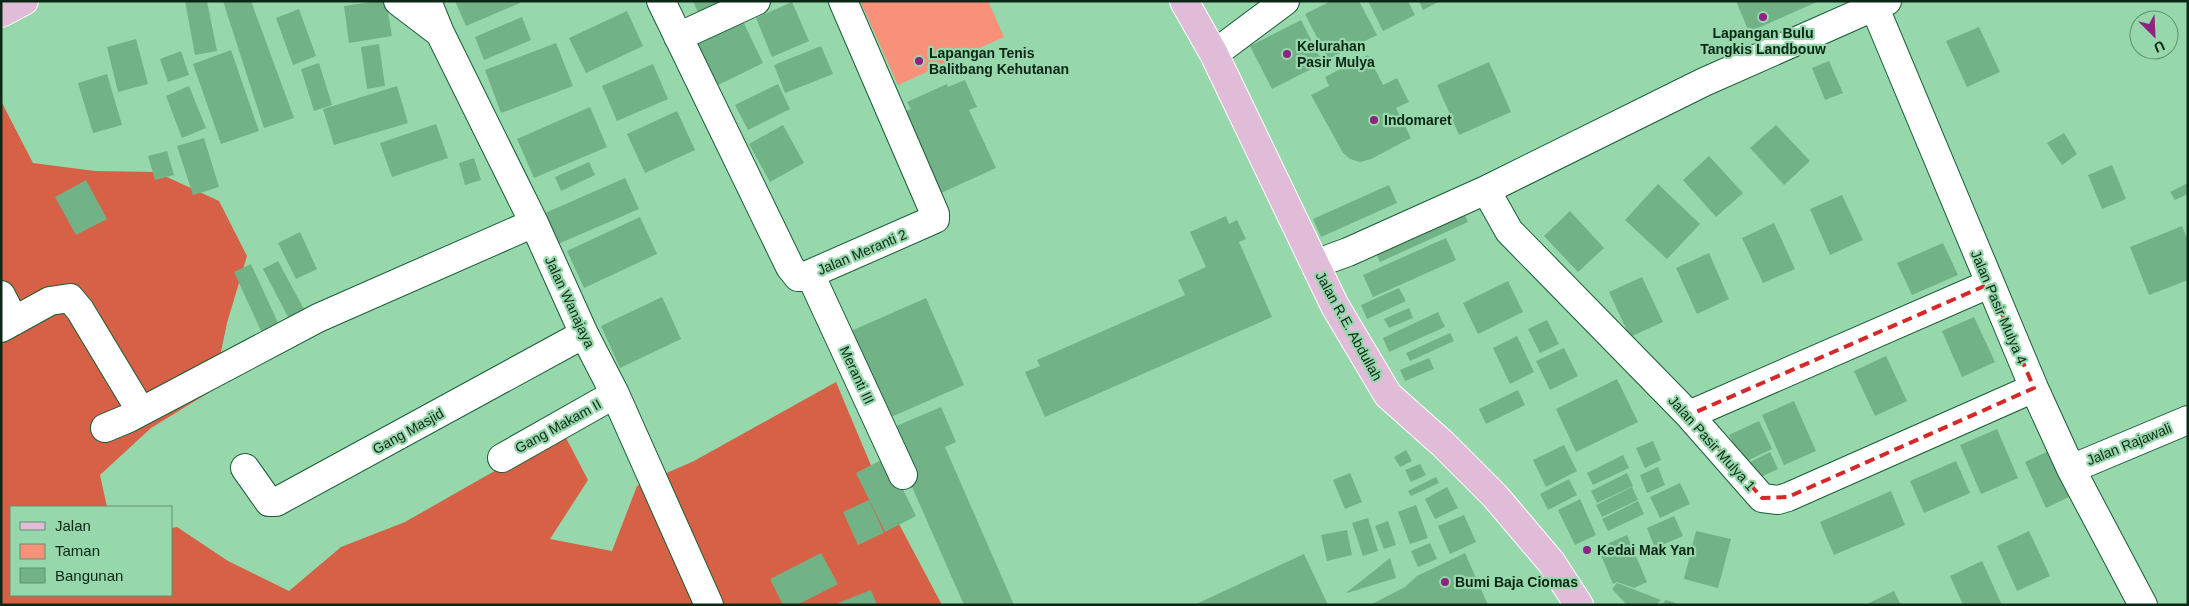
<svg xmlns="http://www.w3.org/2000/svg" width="2189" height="606" font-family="Arial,sans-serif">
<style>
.green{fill:#f7917a}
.forest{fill:#d76147}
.building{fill:#72b287}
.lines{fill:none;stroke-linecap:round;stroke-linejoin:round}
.minor-casing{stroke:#195c36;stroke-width:30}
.major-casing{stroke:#fff;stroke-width:30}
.minor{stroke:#fff;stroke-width:28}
.major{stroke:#e0bcd9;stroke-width:28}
.marked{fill:none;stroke:#d62828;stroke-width:4;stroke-dasharray:10 6;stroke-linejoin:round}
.poi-dot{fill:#912182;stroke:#96d8ab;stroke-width:2}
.labels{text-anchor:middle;stroke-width:4.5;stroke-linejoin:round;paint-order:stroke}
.poi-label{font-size:14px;font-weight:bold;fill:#0c2716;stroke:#96d8ab;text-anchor:start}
.street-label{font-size:14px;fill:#0c2716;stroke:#96d8ab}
</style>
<rect width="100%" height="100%" fill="#96d8ab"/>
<path class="green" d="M860 1H988L1004 37 898 85Z"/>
<path class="forest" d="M1 101 33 163 95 171 156 172 219 201 247 256 227 323 213 390 151 428 100 475 107 507H11V595H171V528L177 527 228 561 289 591 341 547 405 522 512 461 564 434 588 480 550 539 612 551 637 486 694 461 836 382 883 494 942 605H1Z"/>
<path class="building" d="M185 1H207L217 51 195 55Z
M223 1H251L294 118 264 128Z
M378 1H386L392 36 349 43 344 6Z
M455 1H519L520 3 466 26Z
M693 1H721L723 6 700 17Z
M1331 1H1359L1377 35 1328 59 1305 14Z
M1368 1H1408L1415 15 1383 31Z
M1419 1H1440L1423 10Z
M1736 1H1819L1749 32Z
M792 2 809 41 772 57 756 18Z
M299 9 316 56 293 65 276 18Z
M627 11 643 46 586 73 569 38Z
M739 13 763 63 714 87 689 37Z
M522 17 531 40 484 60 475 37Z
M1301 20 1323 63 1272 89 1250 46Z
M1979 27 2000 72 1967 87 1946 41Z
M136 39 148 84 118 92 107 47Z
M556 43 573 86 501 113 485 70Z
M379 44 385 86 367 89 361 47Z
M821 46 833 74 785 93 774 65Z
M231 50 259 131 221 144 193 64Z
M181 51 189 75 168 82 160 59Z
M1368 55 1383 85 1397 78 1409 102 1396 108 1411 138 1371 159 1360 162 1350 159 1343 153 1311 95 1329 86 1325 77Z
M1829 61 1843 93 1825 100 1812 68Z
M1489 62 1511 112 1459 135 1437 85Z
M319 63 332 105 314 111 301 69Z
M653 64 668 99 617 121 602 86Z
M107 74 122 125 93 133 78 83Z
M965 80 977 107 969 110 996 168 941 193 904 112 911 109 907 102 947 84 948 87Z
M778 84 790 109 748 130 735 105Z
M189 86 206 128 182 138 166 96Z
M397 86 408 123 334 145 323 109Z
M590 107 607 147 534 178 517 139Z
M677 111 695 150 645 173 627 134Z
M436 124 448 158 392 177 380 143Z
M783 125 804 163 770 182 749 144Z
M1776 125 1810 161 1784 185 1750 148Z
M2064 133 2077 154 2062 165 2047 143Z
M204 138 219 187 193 195 177 146Z
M167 151 174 175 155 180 148 156Z
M1709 156 1743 193 1716 217 1683 180Z
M474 158 481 180 465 185 459 163Z
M589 162 595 175 561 191 555 177Z
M2112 165 2126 199 2102 209 2088 175Z
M625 178 639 209 558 244 545 213Z
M86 180 107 219 76 235 55 197Z
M2188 183V194L2175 200 2170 192Z
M1658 184 1700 224 1667 259 1625 220Z
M1389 185 1397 203 1321 237 1313 219Z
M1842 195 1863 240 1830 255 1810 209Z
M1570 211 1604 248 1578 272 1544 236Z
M1464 213 1468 222 1380 262 1376 253Z
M1226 216 1229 224 1237 220 1246 239 1239 242 1272 317 1045 417 1025 372 1040 366 1037 360 1185 295 1178 280 1206 267 1190 232Z
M640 217 657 254 584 288 567 251Z
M1774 223 1795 269 1763 283 1742 238Z
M2182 226 2188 240V280L2149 295 2130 247Z
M300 232 317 269 296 279 278 243Z
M1446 238 1456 260 1373 297 1363 275Z
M1943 243 1958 275 1912 295 1897 263Z
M1709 253 1729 299 1697 314 1676 268Z
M278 261 306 313 290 321 263 269Z
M251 264 279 325 262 333 234 272Z
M1642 277 1663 322 1630 337 1609 292Z
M1508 281 1523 312 1478 334 1463 303Z
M1399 288 1406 301 1367 319 1361 305Z
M662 297 681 339 620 368 601 326Z
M926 298 964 385 889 418 851 331Z
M1409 308 1413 318 1389 328 1384 319Z
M1438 312 1445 327 1389 352 1383 338Z
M1974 317 1995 362 1962 377 1942 331Z
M1547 320 1559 344 1540 353 1528 329Z
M1450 333 1454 341 1410 361 1406 353Z
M1517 336 1534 372 1510 384 1493 348Z
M1564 348 1578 376 1550 390 1536 361Z
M1886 356 1907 401 1875 416 1854 371Z
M1429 358 1434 369 1405 381 1400 370Z
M1617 379 1638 422 1576 452 1556 409Z
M1518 390 1525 405 1486 424 1479 409Z
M1794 401 1816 451 1784 465 1762 415Z
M941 407 956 442 945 447 1014 605H964L887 430Z
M1759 421 1772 449 1743 463 1729 435Z
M1997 429 2018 478 1981 494 1960 445Z
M1653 441 1661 460 1645 468 1636 448Z
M1564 445 1577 471 1546 487 1533 460Z
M1406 450 1412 461 1400 467 1394 457Z
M2051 450 2071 496 2046 508 2025 462Z
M1770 452 1778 469 1759 478 1750 462Z
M1623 455 1629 468 1593 485 1587 473Z
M887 457 916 516 885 532 856 473Z
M1956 461 1970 493 1924 513 1910 481Z
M1420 464 1426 475 1411 482 1405 470Z
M1658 467 1665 485 1647 493 1640 475Z
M1350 473 1362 502 1345 509 1333 480Z
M1627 473 1633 486 1597 503 1591 491Z
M1436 477 1439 483 1411 496 1408 491Z
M1569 479 1577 495 1548 510 1540 494Z
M1680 483 1690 504 1660 518 1650 497Z
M1447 487 1458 508 1435 519 1425 499Z
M1632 487 1638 500 1602 517 1596 505Z
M1891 491 1905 525 1834 555 1820 522Z
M1580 499 1596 535 1575 545 1558 510Z
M869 500 884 533 858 545 843 512Z
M1638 501 1644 514 1608 531 1602 519Z
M1416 505 1428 538 1410 544 1398 512Z
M1464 515 1476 542 1450 554 1438 526Z
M1674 516 1683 536 1655 548 1647 528Z
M1368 518 1378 551 1363 556 1352 523Z
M1388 521 1396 545 1384 549 1375 526Z
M1347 530 1352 555 1327 561 1321 535Z
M1696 531 1731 539 1718 588 1684 579Z
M2029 531 2050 576 2017 591 1997 546Z
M1627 535 1647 582 1634 588 1617 582 1613 584 1598 548Z
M1430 543 1437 559 1418 567 1411 551Z
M821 553 838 584 797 605H783L770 579Z
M1465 553 1488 605H1370L1405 587 1417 576Z
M1304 554 1328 605H1194Z
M1390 558 1396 578 1347 593H1346Z
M1982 561 2002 605H1963L1950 576Z
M1617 583 1661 600 1656 605H1627L1612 589Z
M871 590 877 605H839L838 603Z
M1894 591 1901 605H1865Z
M1666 600 1679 604V605H1661Z"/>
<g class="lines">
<g class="minor-casing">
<path id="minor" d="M398 1 440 33
M427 1 440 33 534 223 584 334 615 394 709 605
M661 1 790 267 798 277H803L935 219V214L843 1
M1872 1 2034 388 2071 469 2143 605
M1887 1 1704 82 1486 190 1509 231 1689 415 1762 498 1778 500 1788 497 2034 388
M678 37 756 1
M1214 54 1285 1
M1315 264 1348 252 1486 190
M810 274 903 475
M1 295 14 321
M1 328 50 301 70 298 80 310 136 403
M1689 415 1989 284
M105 428 129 418 318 318 534 223
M502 458 615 394
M245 468 269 502H276L584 334
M2071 469 2188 420"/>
</g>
<g class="major-casing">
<path id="major" d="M1184 1 1214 54 1335 306 1388 395 1443 444 1495 496 1551 562 1579 605
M1 13 24 1"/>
</g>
<use href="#minor" class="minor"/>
<use href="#major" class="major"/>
</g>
<path class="marked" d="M1989 284 2034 388 1788 497 1762 498 1689 415Z"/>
<g class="poi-dot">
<circle cx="1763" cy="17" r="5"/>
<circle cx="1287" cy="54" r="5"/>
<circle cx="919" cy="61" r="5"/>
<circle cx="1374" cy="120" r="5"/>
<circle cx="1587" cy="550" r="5"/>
<circle cx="1445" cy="582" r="5"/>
</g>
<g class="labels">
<g class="poi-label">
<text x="1763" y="38" text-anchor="middle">Lapangan Bulu<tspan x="1763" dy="16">Tangkis Landbouw</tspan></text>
<text x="1297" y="51">Kelurahan<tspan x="1297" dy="16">Pasir Mulya</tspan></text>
<text x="929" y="58">Lapangan Tenis<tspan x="929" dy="16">Balitbang Kehutanan</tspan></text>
<text x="1384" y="125">Indomaret</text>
<text x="1597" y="555">Kedai Mak Yan</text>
<text x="1455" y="587">Bumi Baja Ciomas</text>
</g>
<g class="street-label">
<text transform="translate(862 252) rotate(-23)" y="5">Jalan Meranti 2</text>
<text transform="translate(570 302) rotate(65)" y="5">Jalan Wanajaya</text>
<text transform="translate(1999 307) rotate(67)" y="5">Jalan Pasir Mulya 4</text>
<text transform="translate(1349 326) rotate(61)" y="5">Jalan R.E. Abdullah</text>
<text transform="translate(857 375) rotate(65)" y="5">Meranti III</text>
<text transform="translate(558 426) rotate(-29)" y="5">Gang Makam II</text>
<text transform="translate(408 431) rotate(-29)" y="5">Gang Masjid</text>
<text transform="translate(1712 443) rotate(48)" y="5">Jalan Pasir Mulya 1</text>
<text transform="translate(2129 444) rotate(-22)" y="5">Jalan Rajawali</text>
</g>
</g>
<rect width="2189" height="606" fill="none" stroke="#0c2716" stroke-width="5"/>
<rect x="10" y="506" width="162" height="90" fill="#96d8ab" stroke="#5f916f"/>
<rect x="20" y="522" width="25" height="8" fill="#e0bcd9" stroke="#5f916f"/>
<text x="55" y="531" font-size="15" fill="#0c2716">Jalan</text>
<rect x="20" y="544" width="25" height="15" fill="#f7917a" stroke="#5f916f"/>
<text x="55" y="556" font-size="15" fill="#0c2716">Taman</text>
<rect x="20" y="568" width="25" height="15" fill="#72b287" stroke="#5f916f"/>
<text x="55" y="581" font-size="15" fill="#0c2716">Bangunan</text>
<g transform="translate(2154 35) rotate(156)"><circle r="24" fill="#96d8ab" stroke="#5f916f"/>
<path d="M0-4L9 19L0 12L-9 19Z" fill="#912182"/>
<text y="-8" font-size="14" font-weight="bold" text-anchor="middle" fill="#0c2716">U</text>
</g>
</svg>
